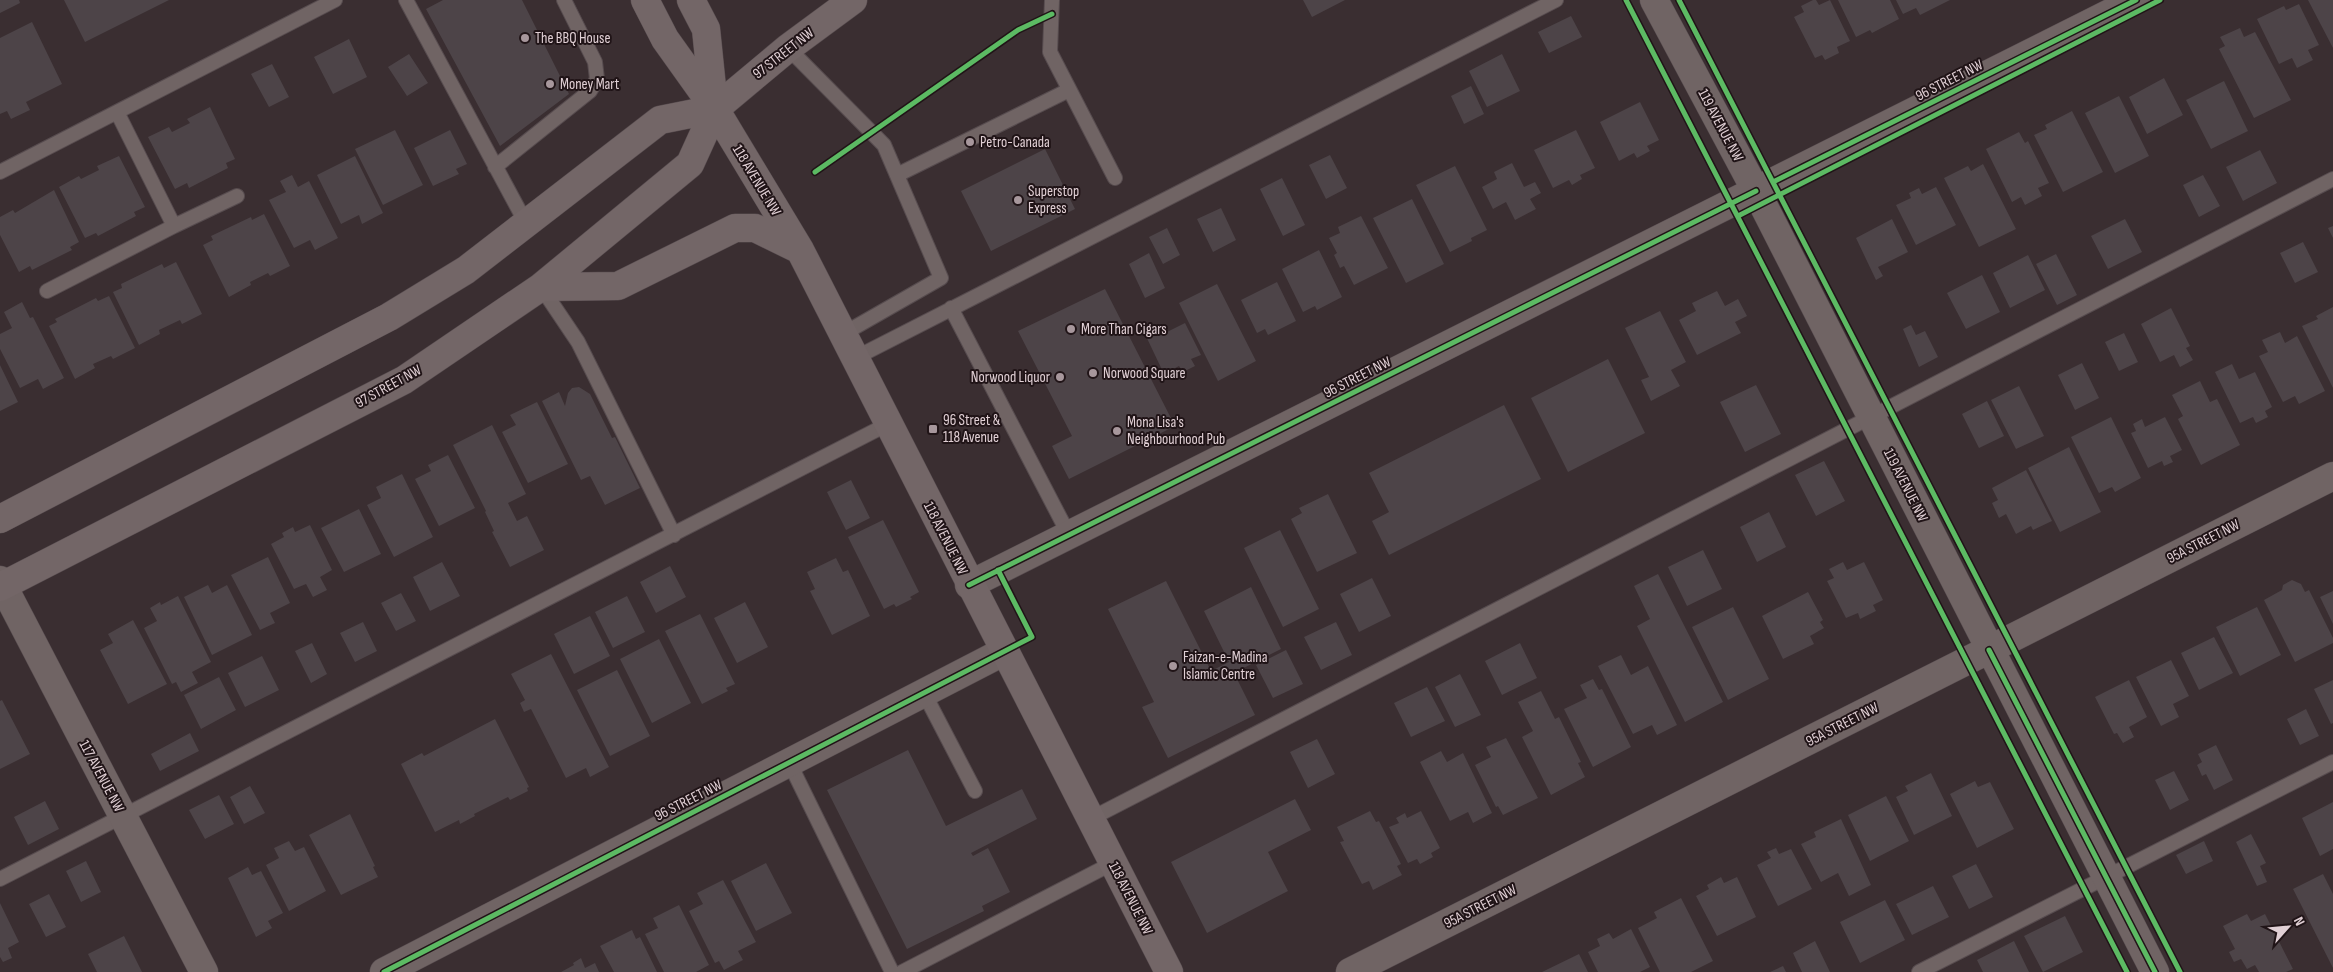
<svg xmlns="http://www.w3.org/2000/svg" width="2333" height="972" font-family="'Sofia Sans Condensed',sans-serif">
<style>
.building{fill:#4d4448}
.lines{fill:none;stroke-linecap:round;stroke-linejoin:round}
.service-casing{stroke:#574c4f;stroke-width:16}
.minor-casing{stroke:#574c4f;stroke-width:29}
.secondary-casing{stroke:#574c4f;stroke-width:29}
.service{stroke:#706464;stroke-width:14}
.minor{stroke:#706464;stroke-width:28}
.secondary{stroke:#736667;stroke-width:28}
.cycleway-casing{stroke:#201417;stroke-width:8}
.cycleway{stroke:#5cba63;stroke-width:5}
.poi-dot{fill:#a7979c;stroke:#201417;stroke-width:2}
.labels{text-anchor:middle;stroke-width:4;stroke-linejoin:round;paint-order:stroke}
.poi-label{font-size:15px;fill:#e1d0d5;stroke:#201417;text-anchor:start}
.street-label{font-size:15px;fill:#e1d0d5;stroke:#201417}
</style>
<rect width="100%" height="100%" fill="#3a2e31"/>
<path class="building" d="M0 0H19L20 3 0 13Z
M64 0H169L85 42Z
M443 0H522L569 94 500 146 426 9Z
M1303 0H1345L1312 17Z
M1813 0H1816L1819 5 1830 0 1850 41 1837 47 1839 53 1825 60 1822 55 1815 58 1794 17 1804 12 1801 6Z
M1838 0H1890L1899 19 1872 33 1870 30 1856 37Z
M1896 0H1950L1920 15 1916 8 1903 14Z
M2308 0H2333V48Z
M2299 4 2319 45 2308 50 2313 60 2297 68 2292 58 2279 64 2257 19 2284 6 2286 10Z
M1571 16 1582 37 1549 53 1538 32Z
M32 22 62 84 26 102 30 110 11 119 7 111 0 114V38Z
M2240 28 2244 37 2255 32 2291 100 2254 118 2219 49 2225 46 2220 37Z
M349 39 367 77 333 94 314 57Z
M409 54 428 83 407 96 388 67Z
M1502 54 1520 91 1487 107 1469 71Z
M272 64 289 97 269 107 251 74Z
M2164 78 2183 115 2147 134 2129 97Z
M2224 81 2248 131 2211 149 2186 100Z
M1471 86 1484 114 1464 124 1451 96Z
M2119 96 2149 156 2115 173 2085 113Z
M1640 102 1659 140 1647 146 1650 151 1637 158 1634 153 1619 161 1600 122Z
M210 107 235 159 226 163 228 168 189 188 187 183 175 189 148 137 169 127 172 132 190 123 187 119Z
M2072 111 2103 172 2063 192 2034 135 2047 129 2045 125Z
M395 130 423 185 383 205 355 149Z
M450 130 467 164 456 169 459 174 433 186 414 148Z
M1576 130 1595 168 1580 175 1582 179 1572 185 1569 180 1553 188 1534 150Z
M2019 132 2025 143 2028 141 2049 183 2038 188 2042 196 2025 205 2021 197 2012 202 1986 149Z
M1045 149 1075 209 991 251 961 191Z
M2260 150 2277 183 2243 201 2226 167Z
M1330 155 1347 188 1326 199 1309 165Z
M119 156 145 207 134 212 136 216 98 236 96 233 85 238 59 187 79 176 81 179 99 170 97 166Z
M355 156 383 213 362 224 359 215 341 224 317 175Z
M1512 163 1524 187 1535 182 1541 193 1530 199 1536 209 1515 220 1506 202 1493 209 1482 187 1497 179 1494 172Z
M1983 164 2016 229 1979 247 1944 178 1968 166 1971 171Z
M1455 166 1487 230 1471 238 1472 241 1450 252 1416 185Z
M292 175 298 187 309 181 338 238 315 250 310 240 294 248 269 200 286 192 280 181Z
M2203 175 2220 206 2199 217 2183 185Z
M1282 178 1305 225 1283 236 1260 189Z
M1936 187 1956 225 1916 245 1896 205 1911 198 1909 193 1919 188 1922 194Z
M54 190 79 242 70 247 72 250 32 270 30 266 19 272 0 235V217L13 210 15 213Z
M1412 199 1444 264 1406 283 1373 218Z
M1221 208 1236 240 1213 252 1197 219Z
M264 214 290 266 270 276 268 273 250 282 251 285 229 297 203 245 213 240 211 236 251 217 252 220Z
M1361 216 1388 268 1354 285 1344 266 1340 268 1334 255 1337 253 1329 238 1340 233 1338 227Z
M1892 219 1908 252 1878 267 1883 276 1876 280 1856 238Z
M2125 219 2142 252 2108 269 2091 236Z
M2333 226V238L2328 228Z
M1167 228 1180 255 1163 264 1149 237Z
M2303 242 2318 272 2295 283 2280 253Z
M1319 250 1342 297 1317 310 1315 306 1303 312 1282 269Z
M1149 253 1165 288 1145 298 1129 264Z
M2056 254 2077 295 2057 305 2036 264Z
M2028 255 2045 290 2010 308 1993 273Z
M176 262 202 314 182 324 180 320 159 330 160 334 139 345 113 292 122 288 121 284 162 264 164 268Z
M1982 275 2000 312 1966 329 1947 293Z
M1277 282 1296 321 1268 335 1265 329 1257 333 1241 300Z
M1217 284 1256 361 1218 381 1179 303Z
M1105 289 1175 426 1069 479 1052 446 1072 436 1018 331Z
M1717 291 1725 306 1738 299 1747 316 1735 322 1741 333 1697 355 1679 320 1696 311 1692 303Z
M109 296 135 348 113 359 111 356 93 364 95 368 75 379 49 326 57 322 55 319 96 298 98 301Z
M22 302 30 318 33 317 64 378 43 389 38 379 20 388 0 349V334L12 328 4 312Z
M2333 307V388L2302 326 2318 319 2316 316Z
M2171 308 2190 346 2186 348 2193 360 2180 367 2174 355 2160 362 2141 324Z
M1660 311 1686 362 1671 370 1680 386 1651 401 1641 380 1649 377 1625 328Z
M1185 323 1201 355 1191 359 1195 366 1183 372 1179 366 1164 374 1144 332 1161 324 1165 333Z
M1911 325 1916 335 1925 331 1938 357 1919 367 1903 329Z
M2280 332 2285 343 2297 336 2325 391 2299 404 2295 396 2283 402 2259 356 2268 352 2262 340Z
M2124 333 2138 362 2119 371 2105 342Z
M1608 359 1645 433 1568 472 1531 398Z
M2082 363 2099 398 2075 410 2058 375Z
M2232 364 2239 379 2255 372 2272 407 2265 411 2268 417 2256 423 2253 417 2240 423 2215 372Z
M0 365 18 402 0 411Z
M2200 381 2210 402 2217 399 2240 445 2201 465 2178 419 2183 416 2172 395Z
M1756 385 1781 434 1745 452 1720 402Z
M2019 386 2044 436 2016 449 1991 400Z
M579 387 590 394 612 438 615 437 640 488 605 505 590 476 581 480 542 401 559 392 565 406 568 393 572 388Z
M1987 401 2004 436 1979 448 1962 414Z
M537 402 568 464 528 483 502 432 516 425 510 415Z
M1504 405 1541 479 1389 555 1372 521 1389 512 1369 473Z
M2111 417 2141 478 2115 492 2112 487 2099 493 2071 437Z
M2165 417 2182 450 2170 456 2173 462 2164 466 2162 461 2148 468 2131 433 2136 431 2133 424 2142 419 2145 427Z
M492 425 526 494 508 503 517 521 527 516 544 550 510 567 492 532 494 531 485 512 486 511 453 445Z
M2069 447 2101 512 2060 532 2028 468Z
M448 455 475 508 439 526 415 479 431 471 428 465Z
M1824 461 1845 501 1816 516 1795 475Z
M2026 470 2052 521 2033 530 2031 526 2016 534 2006 514 1999 518 1992 503 1998 500 1992 488Z
M402 474 433 537 394 557 367 505 381 498 376 487Z
M851 480 870 518 846 530 827 492Z
M1328 494 1357 553 1317 572 1291 519 1302 513 1299 508Z
M359 509 381 554 344 572 321 528Z
M1769 512 1786 547 1757 562 1740 527Z
M883 520 919 592 910 597 912 599 896 607 894 604 884 609 848 537Z
M310 525 332 570 320 577 327 590 313 597 306 584 294 589 271 544 284 537 282 533 293 527 295 532Z
M1280 530 1319 609 1283 627 1244 548Z
M1703 550 1722 589 1687 606 1668 567Z
M268 557 290 603 270 613 275 623 260 630 231 575Z
M836 558 843 572 848 570 870 616 832 635 810 591 815 589 807 572Z
M442 562 460 596 430 611 413 577Z
M1843 562 1847 570 1864 562 1883 600 1873 605 1876 611 1860 619 1858 613 1846 618 1827 581 1834 578 1829 569Z
M670 566 686 597 656 613 640 582Z
M1658 574 1723 702 1685 722 1637 626 1650 619 1634 586Z
M1372 578 1391 616 1359 632 1340 594Z
M2292 580 2301 584 2305 592 2309 590 2333 638V643L2295 662 2264 600 2282 590 2283 585Z
M1166 581 1211 671 1229 662 1204 611 1251 587 1281 649 1234 673 1255 715 1168 758 1142 707 1154 702 1108 609Z
M208 585 212 593 227 585 252 635 212 655 184 597Z
M2333 591V624L2320 597Z
M1808 592 1823 620 1820 622 1824 628 1810 636 1814 644 1783 659 1762 616Z
M401 593 416 621 396 631 381 603Z
M178 596 211 662 192 672 198 683 181 692 176 682 172 684 144 628 157 621 150 608 160 602 161 605Z
M627 596 645 632 613 648 595 612Z
M745 602 768 647 737 663 714 618Z
M1733 607 1769 679 1728 700 1692 627Z
M2257 607 2281 655 2240 676 2216 627Z
M700 614 735 684 726 688 728 691 702 704 665 631Z
M590 616 610 656 574 674 554 634Z
M133 620 167 684 128 704 100 650 113 643 108 634Z
M363 622 377 651 355 662 340 633Z
M1336 622 1352 655 1321 670 1304 637Z
M2214 637 2233 673 2199 690 2181 653Z
M659 639 691 703 652 723 620 659Z
M312 643 327 674 311 683 295 651Z
M1520 643 1537 678 1502 695 1485 661Z
M1286 650 1303 684 1273 698 1256 665Z
M551 654 609 767 590 777 586 768 566 778 531 709 524 712 520 703 525 700 511 674Z
M1621 655 1631 675 1648 666 1677 725 1657 735 1652 725 1633 734 1598 666Z
M262 656 279 690 245 707 228 673Z
M2171 660 2189 696 2173 704 2179 717 2161 726 2136 677Z
M617 670 650 736 610 756 577 690Z
M1460 674 1481 715 1455 727 1435 687Z
M219 677 236 710 201 729 184 695Z
M1593 679 1599 690 1602 689 1631 747 1593 767 1564 709 1587 698 1580 685Z
M2129 680 2147 717 2129 727 2134 737 2123 743 2117 733 2114 734 2095 697Z
M2333 680V723L2331 724 2314 689Z
M1427 687 1445 721 1411 737 1394 703Z
M1541 691 1555 719 1559 717 1581 762 1578 763 1585 777 1551 795 1522 737 1533 731 1518 702Z
M2 700 30 754 0 769V701Z
M2306 709 2319 736 2300 745 2287 719Z
M495 719 529 787 527 788 528 791 510 800 508 797 474 814 475 816 460 824 459 820 435 832 401 764 422 753 424 756Z
M190 733 199 751 160 771 151 754Z
M1506 738 1538 798 1503 815 1498 806 1496 807 1475 765 1491 757 1486 747Z
M1317 739 1335 774 1308 788 1290 752Z
M2216 745 2233 780 2214 790 2206 774 2202 776 2197 765 2202 762 2198 754Z
M908 750 946 826 1022 789 1037 819 971 853 973 856 988 848 1010 892 982 906 984 911 907 949 827 790Z
M1441 751 1447 762 1463 753 1492 813 1473 823 1468 812 1450 821 1420 762Z
M2174 771 2189 800 2170 810 2155 780Z
M1931 773 1952 816 1914 835 1896 797 1908 791 1905 786Z
M1975 781 1978 787 1990 782 2014 829 1977 848 1950 794Z
M250 786 265 813 244 824 230 797Z
M219 795 234 824 205 839 189 810Z
M1886 796 1909 841 1870 861 1848 815Z
M1295 799 1311 830 1268 852 1288 891 1207 933 1171 862Z
M45 801 59 829 28 845 14 817Z
M2333 802V849L2320 856 2302 818Z
M1370 811 1376 822 1379 821 1401 864 1397 866 1402 875 1373 890 1369 881 1362 884 1340 842 1344 841 1337 827Z
M1421 811 1440 848 1431 853 1433 857 1420 864 1417 859 1408 863 1389 827 1399 823 1396 818 1405 813 1407 818Z
M350 814 375 866 373 867 378 877 341 895 309 835Z
M1841 819 1871 885 1849 896 1838 873 1821 882 1801 844 1816 837 1814 832Z
M2251 834 2266 863 2260 866 2267 882 2257 886 2236 842Z
M289 841 295 851 304 847 326 891 289 911 266 865 279 858 274 848Z
M2204 841 2213 861 2186 874 2176 855Z
M1776 848 1779 854 1791 849 1812 889 1778 906 1757 865 1771 858 1767 852Z
M86 861 101 892 81 902 66 871Z
M766 863 792 913 756 931 731 881Z
M1976 864 1993 897 1969 909 1952 876Z
M248 867 252 875 261 871 283 913 268 921 272 928 256 937 228 878Z
M2323 874 2333 894V968L2293 889Z
M1721 877 1724 883 1737 877 1756 917 1717 936 1696 896 1709 889 1707 885Z
M723 880 756 942 738 951 743 960 724 970 719 961 715 963 689 911 703 904 697 893Z
M1933 886 1949 917 1912 935 1896 904Z
M49 894 66 927 46 937 29 904Z
M1681 898 1713 961 1691 972H1660L1638 928 1657 918 1654 912Z
M1885 900 1905 940 1860 963 1840 922Z
M0 903 19 942 8 948 12 958 3 962 0 957Z
M679 905 709 965 696 972H664L645 934 658 928 653 918Z
M2247 914 2251 921 2265 914 2293 969 2286 972H2259L2255 965 2247 969 2241 959 2234 962 2229 952 2235 949 2223 926Z
M2065 916 2083 952 2043 972 2024 936Z
M1631 929 1650 967 1640 972H1598L1588 952 1600 946 1597 939 1609 933 1613 939Z
M632 930 636 939 640 937 657 972H614L600 946Z
M124 936 142 972H97L88 954Z
M1815 941 1830 972H1802L1793 953Z
M2014 941 2029 972H1983L1977 960Z
M1579 954 1588 972H1542Z
M581 958 585 968 595 963 599 972H561L574 965 573 963Z
M1783 966 1786 972H1770Z"/>
<g class="lines">
<g class="service-casing">
<path id="service" d="M406 0 527 225
M1052 0 1050 52 1115 178
M788 48 884 145 941 278 843 334
M117 112 174 226 237 196
M495 167 590 91 597 79 595 62 564 0
M0 172 335 0
M897 175 1069 90
M541 287 578 342 674 535
M47 291 174 226
M951 308 1069 535
M855 358 1556 0
M924 693 975 791
M789 762 892 972
M1090 819 2333 179
M0 879 888 424
M902 972 1113 863
M1919 972 2333 762"/>
</g>
<g class="minor-casing">
<path id="minor" d="M1654 0 1756 191 2155 972
M0 580 204 972
M969 585 2136 0
M384 972 1003 652
M1350 972 2333 476"/>
</g>
<g class="secondary-casing">
<path id="secondary" d="M645 0 665 39 715 109 800 250 1169 972
M691 0 706 29 714 107
M541 287 618 286 735 228H755L800 250
M0 519 389 317 466 270 660 120 715 109
M0 587 404 380 541 287 690 164 715 109 788 48 853 0"/>
</g>
<use href="#service" class="service"/>
<use href="#minor" class="minor"/>
<use href="#secondary" class="secondary"/>
<g class="cycleway-casing">
<path id="cycleway" d="M1626 0 2127 972
M1679 0 2180 972
M815 172 1018 30 1052 14
M1773 182 2136 0
M1738 216 2160 0
M969 585 1756 191
M1989 650 2155 972
M384 972 1032 637 998 570"/>
</g>
<use href="#cycleway" class="cycleway"/>
</g>
<g class="poi-dot">
<circle cx="525" cy="38" r="5"/>
<circle cx="550" cy="84" r="5"/>
<circle cx="970" cy="142" r="5"/>
<circle cx="1018" cy="200" r="5"/>
<circle cx="1071" cy="329" r="5"/>
<circle cx="1093" cy="373" r="5"/>
<circle cx="1060" cy="377" r="5"/>
<rect x="928" y="424" width="10" height="10" rx="2.5"/>
<circle cx="1117" cy="431" r="5"/>
<circle cx="1173" cy="666" r="5"/>
</g>
<g class="labels">
<g class="poi-label">
<text x="535" y="43">The BBQ House</text>
<text x="560" y="89">Money Mart</text>
<text x="980" y="147">Petro-Canada</text>
<text x="1028" y="196">Superstop<tspan x="1028" dy="17">Express</tspan></text>
<text x="1081" y="334">More Than Cigars</text>
<text x="1103" y="378">Norwood Square</text>
<text x="1050" y="382" text-anchor="end">Norwood Liquor</text>
<text x="943" y="425">96 Street &amp;<tspan x="943" dy="17">118 Avenue</tspan></text>
<text x="1127" y="427">Mona Lisa's<tspan x="1127" dy="17">Neighbourhood Pub</tspan></text>
<text x="1183" y="662">Faizan-e-Madina<tspan x="1183" dy="17">Islamic Centre</tspan></text>
</g>
<g class="street-label">
<text transform="translate(783 53) rotate(-38)" y="5">97 STREET NW</text>
<text transform="translate(1949 80) rotate(-27)" y="5">96 STREET NW</text>
<text transform="translate(1721 125) rotate(62)" y="5">119 AVENUE NW</text>
<text transform="translate(757 180) rotate(59)" y="5">118 AVENUE NW</text>
<text transform="translate(1357 377) rotate(-27)" y="5">96 STREET NW</text>
<text transform="translate(388 386) rotate(-29)" y="5">97 STREET NW</text>
<text transform="translate(1906 485) rotate(63)" y="5">119 AVENUE NW</text>
<text transform="translate(946 538) rotate(63)" y="5">118 AVENUE NW</text>
<text transform="translate(2203 541) rotate(-27)" y="5">95A STREET NW</text>
<text transform="translate(1842 724) rotate(-27)" y="5">95A STREET NW</text>
<text transform="translate(102 776) rotate(62)" y="5">117 AVENUE NW</text>
<text transform="translate(688 800) rotate(-27)" y="5">96 STREET NW</text>
<text transform="translate(1131 898) rotate(63)" y="5">118 AVENUE NW</text>
<text transform="translate(1480 906) rotate(-27)" y="5">95A STREET NW</text>
</g>
</g>
<g transform="translate(2288 927) rotate(63)" stroke="#201417" stroke-width="4" paint-order="stroke">
<path d="M0-4L9 19L0 12L-9 19Z" fill="#e1d0d5"/>
<text y="-8" font-size="14" font-weight="bold" text-anchor="middle" fill="#e1d0d5">N</text>
</g>
</svg>
